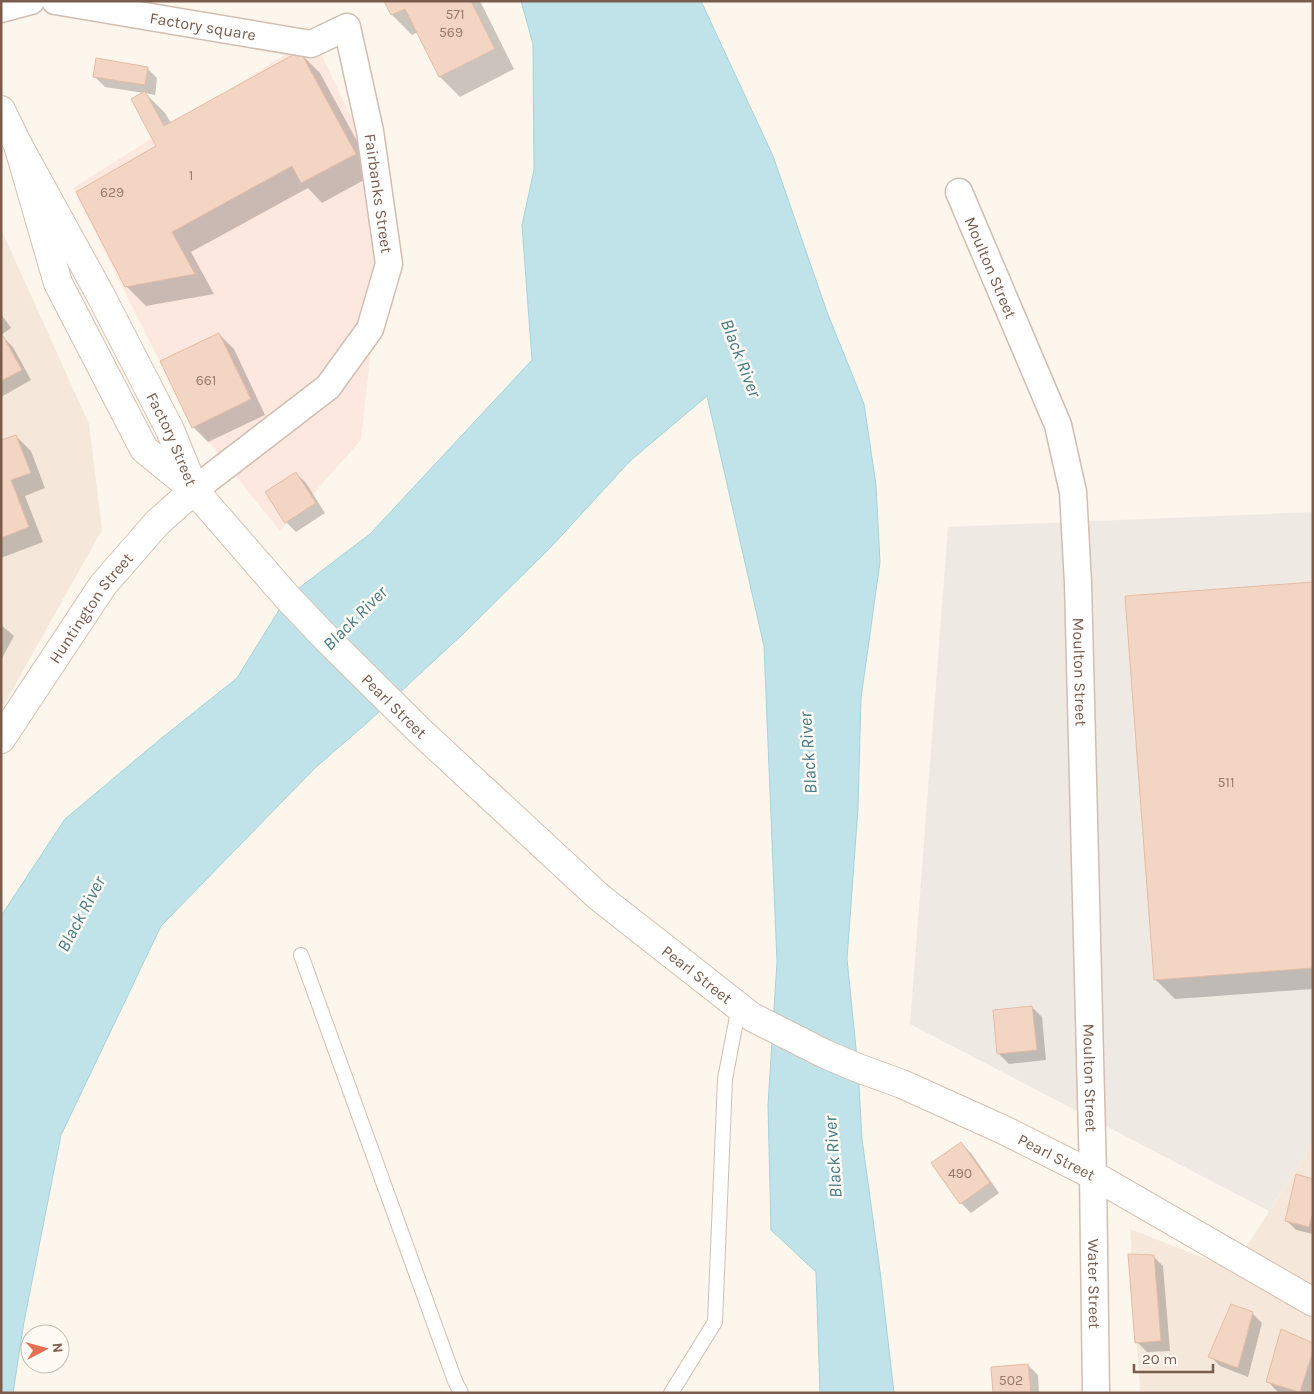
<svg xmlns="http://www.w3.org/2000/svg" width="1314" height="1394" font-family="Karla,sans-serif">
<style>
.residential{fill:#f5e8da}
.commercial{fill:#fde8e0}
.industrial{fill:#efe9e4}
.water{fill:#bfe3e8;stroke:#a5d3da}
.shadow{fill:#0003}
.building{fill:#f3d5c3;stroke:#e6bba3}
.lines{fill:none;stroke-linecap:round;stroke-linejoin:round}
.lane-casing{stroke:#d1beb0;stroke-width:16}
.street-casing{stroke:#d1beb0;stroke-width:29}
.secondary-casing{stroke:#d6c0b0;stroke-width:30}
.lane{stroke:#fff;stroke-width:14}
.street{stroke:#fff;stroke-width:26}
.secondary{stroke:#fff;stroke-width:28}
.labels{text-anchor:middle;stroke-width:5;stroke-linejoin:round;paint-order:stroke}
.number-label{font-size:14px;fill:#987a6a}
.street-label{font-size:16px;fill:#7a5c4d;stroke:#fffaf3}
.water-label{font-size:18px;font-style:italic;fill:#437c86;stroke:#fffaf3}
</style>
<rect width="100%" height="100%" fill="#fdf6ec"/>
<path class="residential" d="M1 229 89 424 102 530 1 710Z
M1313 1143V1393H1140L1130 1229 1232 1269Z"/>
<path class="commercial" d="M313 37 388 194 361 440 280 531 186 414 73 188Z"/>
<path class="industrial" d="M1313 512V1143L1269 1211 910 1024 948 527Z"/>
<path class="water" d="M521 1H701L773 156 827 312 864 404 876 485 880 562 861 698 858 808 847 959 858 1068 862 1139 880 1271 894 1393H820L816 1272 771 1230 768 1105 777 962 764 646 707 396 630 461 551 547 463 634 368 722 315 768 161 926 61 1135 24 1322 13 1393H1V916L65 819 158 741 237 678 287 597 370 534 532 360 522 225 534 170 533 44Z"/>
<path class="shadow" d="M385 1H480L514 69 460 97 440 77 418 32 412 35 392 15Z
M300 53 320 73 375 174 322 203 308 188 191 252 214 294 146 306 126 286 158 146 144 93 105 87 95 77 147 68 157 78 155 95 145 93 165 113 171 123Z
M1 314 11 328 1 335Z
M219 334 234 349 265 415 208 442 193 427Z
M3 337 13 347 31 380 1 397V338Z
M16 436 31 451 45 488 25 496 43 542 1 558V442Z
M296 473 306 483 325 513 296 532 286 522Z
M1313 583V989L1175 999 1155 979Z
M1 625 14 636 1 660Z
M1032 1007 1042 1017 1046 1060 1009 1064 999 1054Z
M961 1143 971 1153 999 1193 971 1213 961 1203Z
M1313 1180V1234L1296 1230 1286 1220Z
M1153 1256 1163 1266 1170 1351 1147 1352 1137 1342Z
M1252 1313 1262 1323 1248 1377 1220 1366 1210 1356Z
M1313 1344V1393L1278 1392 1268 1382Z
M1028 1365 1038 1375 1039 1393H994Z"/>
<path class="building" d="M384 1H471L495 49 439 77 405 9 391 15Z
M300 51 356 154 301 183 292 166 172 232 195 274 125 287 76 192 156 146 131 99 145 91 164 126Z
M96 58 148 67 145 85 93 77Z
M219 333 251 399 192 428 160 361Z
M3 336 22 370 1 381V337Z
M16 435 31 473 11 480 29 527 1 538V440Z
M296 472 316 503 285 523 265 492Z
M1313 582V968L1154 980 1125 596Z
M1032 1006 1037 1050 997 1054 993 1010Z
M961 1142 990 1183 960 1204 931 1163Z
M1296 1174 1313 1179V1212L1309 1227 1285 1221Z
M1128 1254 1154 1255 1161 1341 1135 1343Z
M1231 1304 1253 1312 1238 1368 1208 1357Z
M1281 1329 1313 1343V1351L1300 1392 1266 1382Z
M1028 1364 1031 1393H993L991 1367Z"/>
<g class="lines">
<g class="lane-casing">
<path id="lane" d="M301 955 455 1381 461 1393
M671 1393 715 1322 725 1079 739 1006"/>
</g>
<g class="street-casing">
<g id="street">
<path id="s1" d="M55 1 311 44 347 27 370 131 389 264 370 329 328 387 194 490"/>
<path d="M1 9 31 1"/>
<path id="s2" d="M959 192 1058 425 1073 492 1078 583 1093 1175 1096 1393"/>
</g>
</g>
<g class="secondary-casing">
<g id="secondary">
<path id="s3" d="M1 110 18 145 100 294 170 430 193 486"/>
<path id="s4" d="M18 145 58 283 144 449 194 490 287 597 328 640 422 733 599 897 752 1017 825 1054 858 1068 902 1084 1006 1131 1093 1175 1313 1302"/>
<path id="s5" d="M1 739 103 585 157 523 194 490"/>
</g>
</g>
<use href="#lane" class="lane"/>
<use href="#street" class="street"/>
<use href="#secondary" class="secondary"/>
</g>
<g class="labels">
<g class="number-label">
<text x="455" y="19">571</text>
<text x="451" y="37">569</text>
<text x="191" y="180">1</text>
<text x="112" y="197">629</text>
<text x="206" y="385">661</text>
<text x="1226" y="787">511</text>
<text x="960" y="1178">490</text>
<text x="1011" y="1385">502</text>
</g>
<g class="street-label">
<text dy="6" stroke="none"><textPath href="#s1" startOffset="150">Factory square</textPath></text>
<text dy="6" stroke="none"><textPath href="#s1" startOffset="469">Fairbanks Street</textPath></text>
<text dy="6" stroke="none"><textPath href="#s2" startOffset="82">Moulton Street</textPath></text>
<text dy="6" stroke="none"><textPath href="#s3" startOffset="371">Factory Street</textPath></text>
<text dy="6" stroke="none"><textPath href="#s5" startOffset="159">Huntington Street</textPath></text>
<text dy="6" stroke="none"><textPath href="#s2" startOffset="502">Moulton Street</textPath></text>
<text dy="6" stroke="none"><textPath href="#s4" startOffset="690">Pearl Street</textPath></text>
<text dy="6" stroke="none"><textPath href="#s4" startOffset="1095">Pearl Street</textPath></text>
<text dy="6" stroke="none"><textPath href="#s2" startOffset="908">Moulton Street</textPath></text>
<text dy="6" stroke="none"><textPath href="#s4" startOffset="1500">Pearl Street</textPath></text>
<text dy="6" stroke="none"><textPath href="#s2" startOffset="1114">Water Street</textPath></text>
</g>
<g class="water-label">
<text transform="translate(741 358) rotate(69)" y="6">Black River</text>
<text transform="translate(355 618) rotate(-45)" y="6">Black River</text>
<text transform="translate(808 753) rotate(-94)" y="6">Black River</text>
<text transform="translate(81 914) rotate(-62)" y="6">Black River</text>
<text transform="translate(833 1157) rotate(-94)" y="6">Black River</text>
</g>
</g>
<rect width="1314" height="1394" fill="none" stroke="#7a5c4d" stroke-width="5"/>
<g transform="translate(45 1349) rotate(84)"><circle r="24" fill="#fffaf3" stroke="#cabbb1"/>
<path d="M0-4L9 19L0 12L-9 19Z" fill="#e76f51"/>
<text y="-8" font-size="14" font-weight="bold" text-anchor="middle" fill="#7a5c4d">N</text>
</g>
<path d="M1134 1364v8h79v-8" fill="none" stroke="#7a5c4d" stroke-width="2.5"/>
<text x="1142" y="1364" font-size="15" fill="#7a5c4d" stroke="#fffaf3" stroke-width="4" paint-order="stroke">20 m</text>
</svg>
